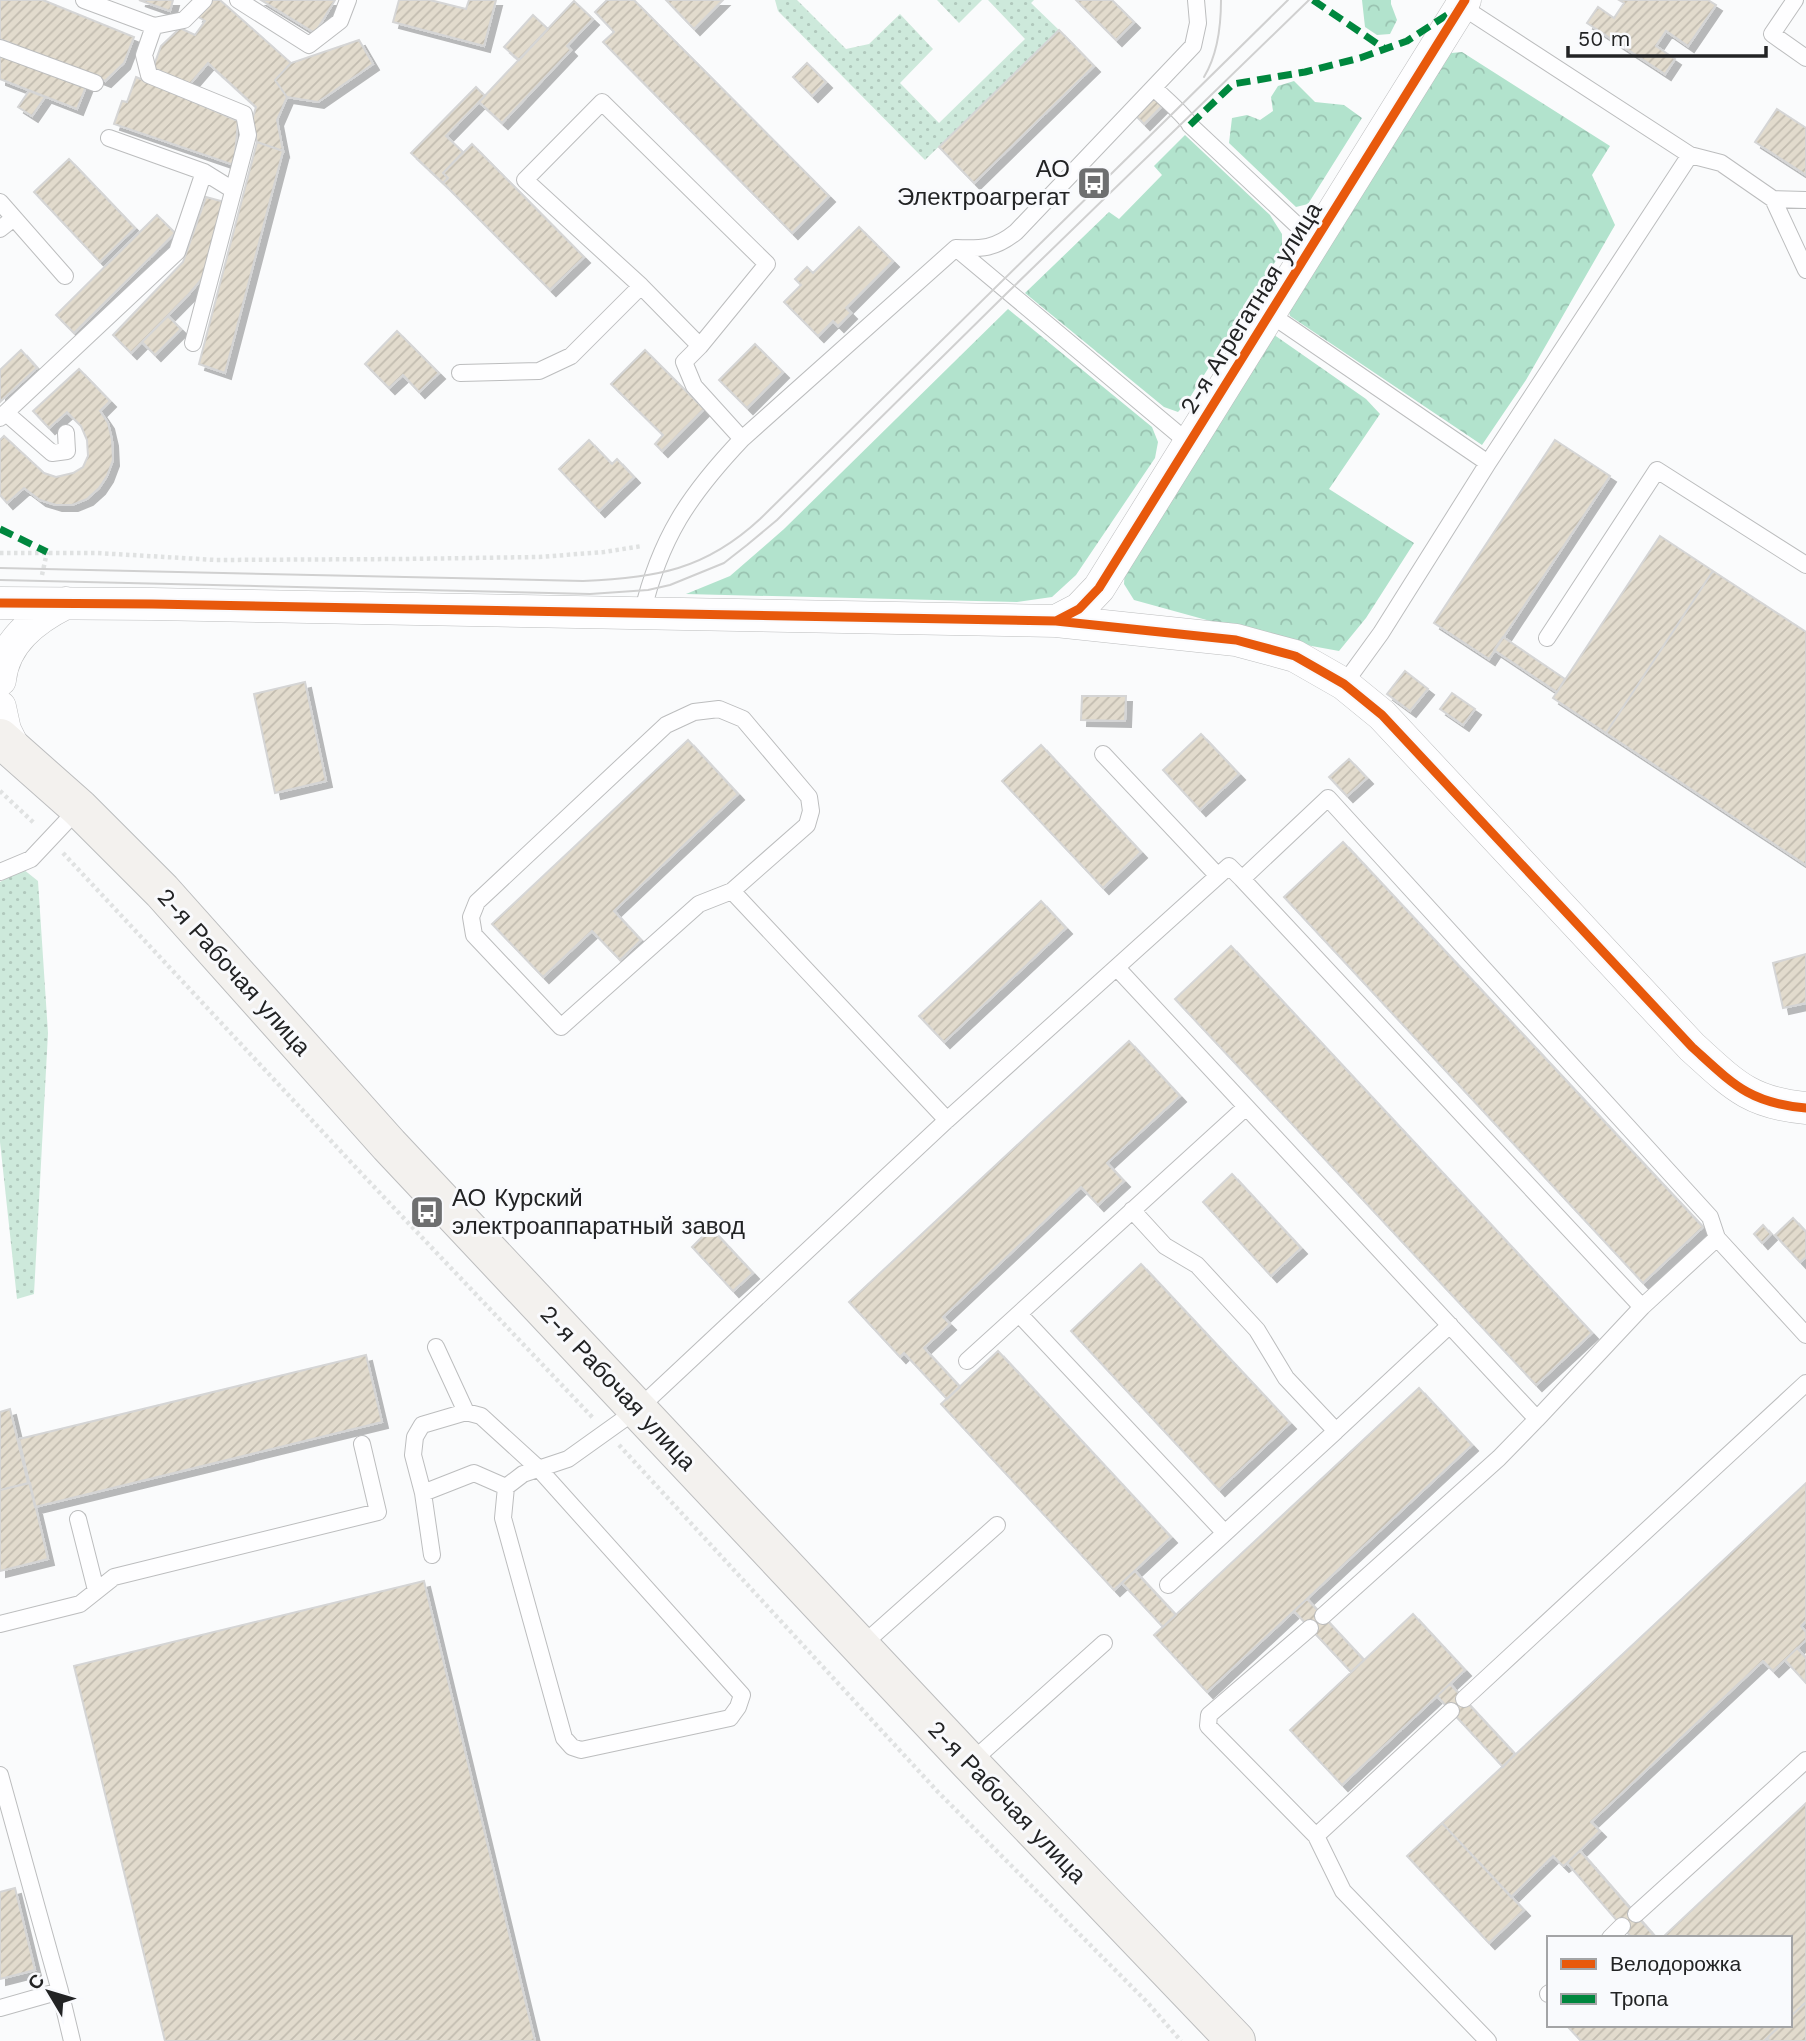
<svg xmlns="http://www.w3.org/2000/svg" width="1806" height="2041" font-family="'Work Sans',sans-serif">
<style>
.grass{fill:url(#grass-dots)}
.forest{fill:url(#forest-crowns)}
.building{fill:url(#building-hatch);stroke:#d5d5d5;stroke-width:2;filter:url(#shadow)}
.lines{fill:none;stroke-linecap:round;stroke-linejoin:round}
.service-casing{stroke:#bcbdbe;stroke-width:18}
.minor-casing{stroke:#bcbdbe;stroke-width:33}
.secondary-casing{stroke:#bcbdbe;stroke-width:40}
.path{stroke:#e0e2e2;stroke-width:4.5;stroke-dasharray:3.5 3.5;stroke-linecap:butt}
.service{stroke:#fefeff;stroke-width:16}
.minor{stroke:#fefeff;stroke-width:32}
.secondary{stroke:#f3f1ee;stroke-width:38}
.tram{stroke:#d0d0d0;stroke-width:2}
.quiet{stroke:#00873e;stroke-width:7;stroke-dasharray:14 7;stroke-linecap:butt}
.cycleway-casing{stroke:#f9fafd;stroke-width:13}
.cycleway{stroke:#e8590c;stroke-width:9}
.labels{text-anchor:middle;stroke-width:6;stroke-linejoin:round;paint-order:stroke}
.poi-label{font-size:24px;fill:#222324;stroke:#f9fafd;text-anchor:end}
.street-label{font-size:24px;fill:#222324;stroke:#f9fafd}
</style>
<defs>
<pattern id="grass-dots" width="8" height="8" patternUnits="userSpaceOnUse" patternTransform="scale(1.75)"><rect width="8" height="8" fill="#cde9db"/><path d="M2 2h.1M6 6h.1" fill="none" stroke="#b0c8bc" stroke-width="1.8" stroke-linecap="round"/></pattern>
<pattern id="forest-crowns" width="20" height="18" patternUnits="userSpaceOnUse" patternTransform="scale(1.75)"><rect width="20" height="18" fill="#b2e3cd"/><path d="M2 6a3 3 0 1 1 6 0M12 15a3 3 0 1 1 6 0" fill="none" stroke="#99c2b0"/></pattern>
<pattern id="building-hatch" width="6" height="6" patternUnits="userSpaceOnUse" patternTransform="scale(1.75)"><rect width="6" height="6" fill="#e2dbcd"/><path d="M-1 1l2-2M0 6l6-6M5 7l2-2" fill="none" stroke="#c2bcb0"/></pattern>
<filter id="shadow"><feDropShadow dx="6" dy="6" stdDeviation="0" flood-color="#0004"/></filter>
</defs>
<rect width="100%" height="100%" fill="#fafbfc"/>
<path class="grass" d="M775 0H797L846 49 869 44 900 14 933 49 900 83 939 123 1025 39 988 0H1034L1031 3 1059 30 925 160 778 11Z
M937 0H982L959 23Z
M23 869 38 881 48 1033 34 1294 17 1299 0 1142V882Z"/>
<path class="forest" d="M1362 0H1391V4L1397 20 1390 34 1377 35 1365 27Z
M1462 52 1610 146 1592 175 1615 225 1526 380 1482 445 1290 316 1287 305 1441 54Z
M1294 81 1315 102 1344 105 1362 118 1308 204 1296 207 1229 143 1232 118 1247 115 1260 120 1273 111 1271 97 1278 86Z
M1185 135 1270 215 1282 234V251L1187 402 1178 412 1164 407 1025 293 1109 212 1119 219 1162 175 1154 166Z
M1008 309 1152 427 1158 442 1155 458 1076 575 1052 597 1017 602 686 594 730 576 784 529Z
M1270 332 1366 399 1380 414 1329 489 1414 543 1366 618 1339 651 1279 640 1134 600 1124 584 1125 566Z"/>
<path class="building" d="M0 0H43L134 37 124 63 105 81 0 39Z
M139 0H173L170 11Z
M211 0H220L291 63 275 80 287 97 277 120 283 151 257 142 251 124 256 107 208 63 190 84 153 68 161 46 180 28 195 35 205 21 197 16Z
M261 0H335L315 33Z
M399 0H430L466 9 469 0H496L484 46 393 22Z
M607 0H634L829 196 792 233 603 42 614 32 595 12Z
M666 0H723L694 29Z
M1076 0H1112L1134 22 1116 40Z
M1619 0H1708L1716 5 1688 46 1666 31 1656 46 1675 59 1665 74 1587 23 1598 7 1614 18 1624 3Z
M574 1 593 19 567 46 571 50 502 123 479 102Z
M533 15 548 29 519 60 504 47Z
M1059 30 1094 66 974 183 939 147Z
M359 40 373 64 318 102 287 97 275 80 291 63Z
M0 51 87 84 77 109 0 79Z
M807 63 826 82 812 96 793 77Z
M136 77 238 121 234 165 114 124 122 101 127 102Z
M476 87 485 96 446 136 463 152 443 173 448 178 443 183 411 153Z
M29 91 45 97 32 116 18 107Z
M1155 97 1163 105 1144 124 1136 116Z
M1777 109 1806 128V175L1755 142Z
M257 142 283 151 225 373 199 364Z
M472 144 584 257 550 290 443 183 448 178 443 173Z
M69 159 135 228 100 262 34 192Z
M206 197 228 203 209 266 200 281 189 294 131 353 113 335 183 262Z
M157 215 175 233 74 333 56 315Z
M859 227 893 261 846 308 851 313 838 326 833 321 818 336 784 302 801 285 795 279 807 267 813 273Z
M168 316 181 329 155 355 142 342Z
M397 331 439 373 419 392 403 375 389 388 365 364Z
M755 344 783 372 747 408 719 380Z
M21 350 37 368 0 402V370Z
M645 350 704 409 662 451 655 444 663 435 611 384Z
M79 369 110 401 100 411 108 423 112 440 113 460 107 476 99 488 87 499 72 505H56L40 500 24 488 7 503 0 495V440L4 436 44 473 56 477 73 473 83 467 88 456 87 440 81 426 67 412 49 428 33 411Z
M589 440 612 464 617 459 634 477 599 511 559 469Z
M1555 440 1610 476 1489 659 1434 623Z
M1660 536 1713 571 1606 733 1553 698Z
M1713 571 1806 632V865L1606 733Z
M1503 637 1565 679 1557 692 1494 650Z
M1405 671 1428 689 1410 711 1387 694Z
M305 682 326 781 275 793 254 694Z
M1452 693 1475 709 1463 725 1440 709Z
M1082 696H1126L1125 721 1081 720Z
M1201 734 1239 774 1200 810 1163 770Z
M688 740 738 794 614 911 641 940 620 960 592 931 543 977 492 924Z
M1041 745 1141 852 1103 888 1002 781Z
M1349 759 1367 778 1347 796 1329 777Z
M1343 842 1703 1227 1643 1283 1284 897Z
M1041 901 1066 928 944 1042 919 1016Z
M1231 946 1592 1333 1536 1385 1175 999Z
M1806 954V1003L1783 1008 1773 963Z
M1129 1041 1180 1096 1107 1163 1124 1181 1098 1205 1081 1187 943 1317 950 1324 924 1348 960 1387 947 1399 904 1353 900 1357 849 1302Z
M1232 1174 1301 1248 1271 1276 1203 1202Z
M1793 1218 1806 1232V1257L1800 1262 1775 1235Z
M1763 1225 1771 1234 1762 1243 1754 1234Z
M711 1228 753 1273 733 1291 692 1247Z
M1141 1264 1290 1423 1219 1490 1071 1331Z
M998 1351 1171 1537 1114 1590 941 1404Z
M366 1355 382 1422 35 1507 19 1439Z
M1419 1388 1472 1445 1207 1692 1154 1635Z
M10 1409 28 1483 0 1490V1412Z
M30 1483 48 1559 0 1571V1490Z
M1806 1483V1621L1801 1626 1806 1632V1640L1773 1671 1763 1661 1591 1822 1600 1831 1567 1863 1563 1866 1553 1856 1511 1897 1442 1823Z
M1135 1571 1176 1615 1163 1627 1122 1583Z
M424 1581 535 2041H165L74 1666Z
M1307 1599 1364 1660 1351 1672 1294 1611Z
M1413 1614 1465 1670 1342 1785 1290 1730Z
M1797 1648 1806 1658V1683L1785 1660Z
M1450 1684 1515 1754 1503 1767 1437 1696Z
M1806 1803V2002L1790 2017V1938H1662Z
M1442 1823 1524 1910 1489 1943 1407 1856Z
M1580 1851 1656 1938H1632L1567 1863Z
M15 1888 35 1970 0 1979V1892Z
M1806 2002V2041H1770L1767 2038 1781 2025H1790V2017Z
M1568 2025H1781L1764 2041H1581L1567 2026Z"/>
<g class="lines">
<g class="service-casing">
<path id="service" d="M84 0 154 26 184 20 204 0
M238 0 309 45 340 21 348 0
M1795 0 1772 34 1806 58
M154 26 144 55 149 75 244 114 248 135 193 343
M0 48 95 83
M1154 88C1163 97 1186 116 1190 125L1315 242
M109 138 204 172 233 190
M1690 155 1721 163 1773 199 1806 200
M1773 199 1806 270
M0 202 65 276
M0 229 14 218
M956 248 1190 444
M1270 314 1488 463
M700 346 641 286 525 180 602 102 767 264 700 346 684 362 694 386 742 439
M460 373 539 371 571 356 641 286
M6 413 52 453 67 451 66 433
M0 418 177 252 204 172
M642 614C660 538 689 495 742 439L956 248C982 249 995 249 1016 232L1193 46 1198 23 1196 0
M1547 638 1657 470 1806 565
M1344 684 1381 633 1488 463 1690 155 1461 6
M1103 754 1218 876
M0 872 31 859 79 808
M1117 968 1537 1419 1642 1307
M947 1120 1229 866 1242 879 1642 1307 1717 1238 1710 1217 1328 798 1242 879
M1132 1210 1165 1246 1197 1265 1257 1330 1286 1378 1336 1431 1225 1533
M1717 1238 1806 1335
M1019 1314 1225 1533 1168 1585
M436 1347 466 1412
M967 1361 1246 1107
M1336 1431 1450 1325
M423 1493 474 1473 506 1487
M78 1519 96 1590
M432 1555 423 1493 413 1455 415 1437 422 1425 466 1412 481 1416 539 1469 742 1695 738 1707 730 1718 581 1750 572 1747 564 1738 503 1518 506 1487 523 1474 568 1459 638 1409 947 1120 732 891 807 825 811 811 809 797 743 719 719 709 694 712 666 725 477 902 471 917 474 935 561 1027 699 904 732 891
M1323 1616 1499 1458 1537 1419
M0 1624 80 1604 114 1577 378 1512 362 1444
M1310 1628 1209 1715 1208 1726 1316 1836 1343 1891 1488 2041
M860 1647 997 1525
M1464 1699 1806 1383
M970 1763 1104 1643
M0 1775 60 1991 72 2041
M1316 1836 1451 1711
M1636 1914 1806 1760
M1610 1938 1622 1926
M1548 1994 1549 1993
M0 2008 60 1991"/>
</g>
<g class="minor-casing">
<path id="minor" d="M0 603 152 604 1056 621 1236 640 1295 656 1344 684 1382 715 1692 1047C1733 1084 1749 1103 1806 1108
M1056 621 1079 609 1099 588 1465 0
M0 680C4 642 34 619 66 603
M0 707 5 730 16 752"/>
</g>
<g class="secondary-casing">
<path id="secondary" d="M0 738 79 808 162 891 389 1145 970 1763 1236 2041"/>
</g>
<path class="path" d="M0 553H97L216 560 402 559 539 557 604 552 642 546
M42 575 47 552
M0 791 35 824
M63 853 361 1173 594 1419
M619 1445 938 1792 1147 2002 1181 2041"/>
<use href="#service" class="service"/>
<use href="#minor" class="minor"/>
<use href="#secondary" class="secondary"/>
<path class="tram" d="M1204 77C1218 54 1221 27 1221 0
M0 568 583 581C656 578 705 570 760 519L1288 0
M0 580 590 594 648 590 670 585 724 563 747 545 777 520 1008 292 1309 0"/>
<path class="quiet" d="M1313 0 1385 49
M1190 125 1233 84 1305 72 1360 58 1407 41 1453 11
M0 529 47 552"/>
<g class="cycleway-casing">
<path id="cycleway" d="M0 603 152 604 1056 621 1236 640 1295 656 1344 684 1382 715 1692 1047C1733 1084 1749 1103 1806 1108
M1056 621 1079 609 1099 588 1465 0"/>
</g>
<use href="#cycleway" class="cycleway"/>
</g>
<defs>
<g id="bus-square" transform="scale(1.75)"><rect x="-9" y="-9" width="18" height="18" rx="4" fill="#6e6f70" stroke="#f9fafd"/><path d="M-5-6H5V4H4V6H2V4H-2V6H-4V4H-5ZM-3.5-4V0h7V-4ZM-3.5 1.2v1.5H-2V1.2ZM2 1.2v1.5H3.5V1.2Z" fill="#fff"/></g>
</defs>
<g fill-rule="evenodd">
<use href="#bus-square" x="1094" y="183"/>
<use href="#bus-square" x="427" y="1212"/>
</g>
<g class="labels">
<g class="poi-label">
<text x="1070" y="177">АО<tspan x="1070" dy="28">Электроагрегат</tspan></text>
<text x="452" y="1206" text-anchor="start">АО Курский<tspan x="452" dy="28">электроаппаратный завод</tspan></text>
</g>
<g class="street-label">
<text transform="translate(1251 308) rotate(-58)" y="8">2-я Агрегатная улица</text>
<text transform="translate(234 972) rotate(48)" y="8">2-я Рабочая улица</text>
<text transform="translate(618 1388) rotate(47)" y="8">2-я Рабочая улица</text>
<text transform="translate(1007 1802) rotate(46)" y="8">2-я Рабочая улица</text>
</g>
</g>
<rect x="1547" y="1936" width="245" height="91" fill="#f9fafd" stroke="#a3a4a6" stroke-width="2"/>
<rect x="1561" y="1959" width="35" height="10" fill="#e8590c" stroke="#a3a4a6" stroke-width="2"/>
<text x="1610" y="1971" font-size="21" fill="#222324">Велодорожка</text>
<rect x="1561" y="1994" width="35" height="10" fill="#00873e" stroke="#a3a4a6" stroke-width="2"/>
<text x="1610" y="2006" font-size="21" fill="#222324">Тропа</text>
<g transform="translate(49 1992) rotate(308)" stroke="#f9fafd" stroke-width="5" paint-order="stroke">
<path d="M0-5L12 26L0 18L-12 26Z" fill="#222324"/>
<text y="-10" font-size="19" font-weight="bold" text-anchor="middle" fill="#222324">С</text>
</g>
<path d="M1568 46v10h198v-10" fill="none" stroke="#222324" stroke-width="3.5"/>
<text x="1578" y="46" font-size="21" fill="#222324" stroke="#f9fafd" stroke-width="5" paint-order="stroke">50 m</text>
</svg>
